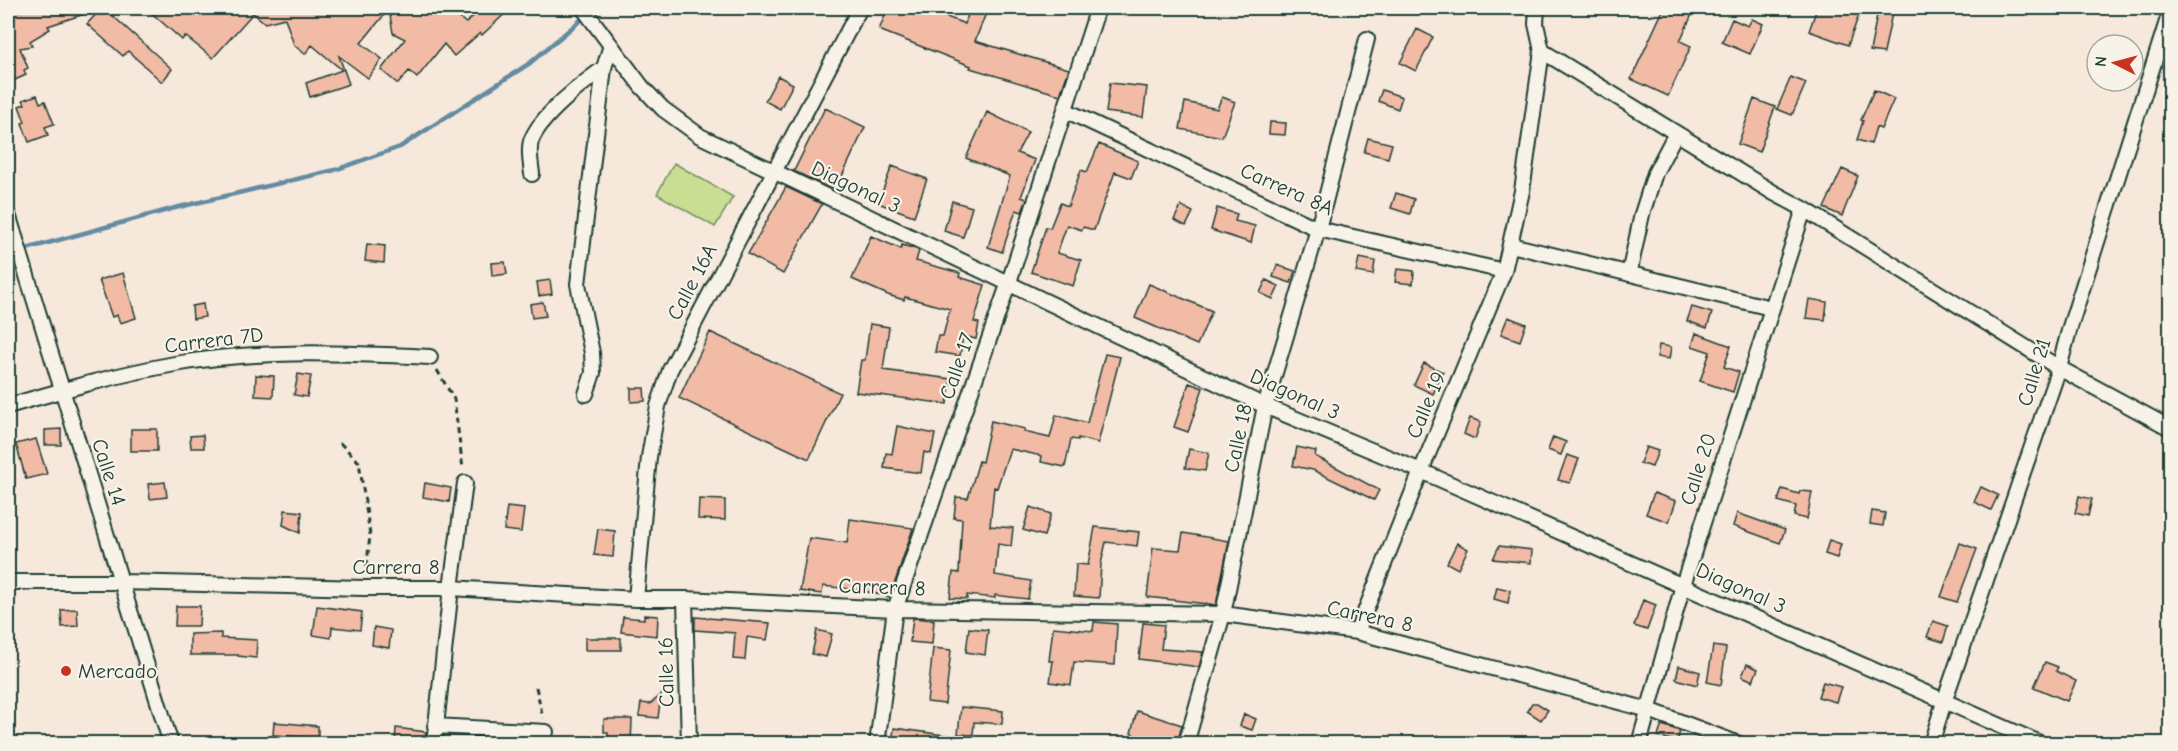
<svg xmlns="http://www.w3.org/2000/svg" width="2178" height="751" font-family="'Comic Neue',sans-serif">
<style>
.green{fill:#cade93;stroke:#748e64;stroke-width:1.5}
.lines{fill:none;stroke-linecap:round;stroke-linejoin:round}
.stream{stroke:#648ba2;stroke-width:4.5}
.building{fill:#f2bba6;stroke:#1f3d34;stroke-width:1.5}
.street-casing{stroke:#1f3d34;stroke-width:18}
.path{stroke:#1f3d34;stroke-width:3;stroke-dasharray:6 4.5;stroke-linecap:butt}
.street{stroke:#f7f3e8;stroke-width:14}
.poi-dot{fill:#c8321e;stroke:#f7f3e8;stroke-width:2}
.labels{text-anchor:middle;stroke-width:4.5;stroke-linejoin:round;paint-order:stroke}
.street-label{font-size:21px;fill:#1f3d34;stroke:#f7f3e8}
.poi-label{font-size:21px;fill:#1f3d34;stroke:#f7f3e8;text-anchor:start}
</style>
<rect width="100%" height="100%" fill="#f6e8db"/>
<filter id="ink" filterUnits="userSpaceOnUse"><feTurbulence type="fractalNoise" baseFrequency=".0167" numOctaves="2"/><feDisplacementMap in="SourceGraphic" scale="12" xChannelSelector="R" yChannelSelector="G"/><feConvolveMatrix kernelMatrix="1 2 1 2 8 2 1 2 1" color-interpolation-filters="sRGB"/></filter>
<g filter="url(#ink)">
<path class="green" d="M674 163 733 197 715 227 657 194Z"/>
<g class="lines">
<path class="stream" d="M8 254 175 208 335 170 400 147 530 63 595 8"/>
</g>
<path class="building" d="M8 8H95L96 10 48 26 50 29 30 41 32 46 20 48 28 68 24 70 26 75 8 83Z
M102 8H104L172 69 162 82 128 51 123 56 87 24Z
M146 8H447L466 23 482 8H511L482 35 480 33 454 56 444 44 417 78 409 71 398 84 381 70 405 39 393 33 389 9 361 43 382 59 368 78 339 56 349 84 310 97 306 83 342 70 312 45 305 54 294 45 285 18 265 23 253 13 213 58 185 36 182 40Z
M888 8H923L965 24 970 8H988L975 41 1069 69 1060 95 970 68 971 66 879 30Z
M1664 8H1695L1680 41 1691 46 1668 96 1631 79Z
M1817 8H1847L1860 12 1848 45 1809 31Z
M1878 10 1892 13 1884 53 1870 51Z
M1732 19 1748 26 1752 19 1763 24 1750 54 1722 42Z
M1417 29 1433 37 1416 71 1400 63Z
M778 76 793 84 780 109 765 101Z
M1791 77 1806 83 1792 115 1777 109Z
M1110 83 1147 87 1143 117 1106 112Z
M1382 90 1402 97 1398 109 1378 101Z
M1874 90 1894 99 1881 129 1876 127 1871 144 1857 140 1863 121 1861 120Z
M37 95 40 103 45 101 54 124 45 127 48 135 29 142 22 123 25 122 19 106 25 104 23 100Z
M1222 97 1235 102 1222 137 1180 129 1185 102 1217 109Z
M1754 99 1775 107 1759 152 1738 144Z
M825 108 865 127 836 189 832 187 831 189 794 171Z
M987 112 1028 132 1017 153 1035 160 1021 197 1027 199 1022 212 1016 210 1002 252 988 247 1010 176 966 158Z
M1270 122 1286 123 1285 135 1269 134Z
M1368 138 1392 144 1388 158 1364 152Z
M1099 144 1138 161 1131 178 1115 172 1094 230 1083 227 1082 230 1067 225 1057 253 1081 260 1073 286 1031 272 1046 227 1050 228 1060 203 1068 206 1081 170 1087 172Z
M892 166 927 179 914 216 878 203Z
M1842 169 1858 176 1842 216 1824 208Z
M786 187 822 204 783 274 748 254Z
M1396 193 1414 199 1410 214 1391 208Z
M952 201 972 207 963 237 944 231Z
M1181 206 1193 212 1186 226 1174 220Z
M1217 208 1237 214 1235 221 1255 226 1251 243 1211 230Z
M871 236 901 249 902 245 916 249 919 251 916 261 960 273 959 277 985 285 974 322 979 323 976 339 963 336 960 356 935 352 938 336H943L950 309 905 297 904 300 888 295 852 279Z
M367 244 385 246 384 263 365 261Z
M1359 258 1375 261 1373 275 1356 272Z
M505 262 507 274 492 276 491 263Z
M1277 265 1295 271 1291 283 1273 277Z
M1397 269 1414 271 1413 284 1395 282Z
M123 273 136 318 120 323 117 315 112 317 99 280Z
M550 280 552 294 539 296 537 282Z
M1266 280 1279 286 1273 299 1260 293Z
M1149 284 1212 311 1197 345 1135 318Z
M1809 299 1827 302 1825 320 1806 318Z
M543 302 546 316 532 318 530 304Z
M203 304 205 317 193 319 192 306Z
M1692 307 1712 313 1707 328 1687 321Z
M1508 317 1526 324 1520 341 1501 334Z
M870 324 889 327 883 370 951 379 947 404 856 392 861 360H865Z
M710 332 840 393 809 459 679 398Z
M1696 333 1731 346 1724 367 1739 372 1733 392 1700 381 1710 352 1692 346Z
M1659 345 1671 347 1669 359 1657 357Z
M1105 354 1120 357 1098 443 1078 438V440L1071 439 1065 467 1041 462 1042 456 1010 449 997 488 994 487 990 526 1013 528 1011 546 998 544 995 575 1031 581 1028 599 995 595V598L967 595V599L950 598 953 572 959 573 962 519 954 518 956 497 968 498 979 461 982 462 991 421 1025 429 1024 432 1050 438 1056 415 1087 423Z
M1424 363 1443 372 1433 394 1414 385Z
M298 374 311 376 307 397 294 395Z
M256 375 274 376 273 397 255 396Z
M1189 383 1203 388 1188 432 1174 427Z
M631 388H644L645 401 631 402Z
M1470 418 1481 422 1475 439 1464 434Z
M897 426 935 434 931 454 924 452 921 473 884 468 886 453 892 454Z
M61 429V445H45V430Z
M131 429H157V451H131Z
M203 435 204 448H191L190 436Z
M1553 437 1566 442 1561 455 1548 450Z
M36 439 47 474 26 479 16 444Z
M1297 447 1316 451 1315 456 1379 490 1374 500 1313 470 1293 466Z
M1646 447 1658 451 1652 467 1640 463Z
M1189 449 1209 453 1205 471 1185 468Z
M1567 455 1579 459 1570 483 1558 480Z
M165 482 167 497 150 499 148 484Z
M425 483 451 488 449 502 423 497Z
M1981 487 1998 495 1991 510 1974 502Z
M1782 489 1799 494 1800 491 1812 492 1807 519 1794 516 1796 506 1778 501Z
M1654 493 1676 501 1669 522 1646 514Z
M2079 496 2092 499 2088 516 2075 513Z
M699 499 725 500V520L698 519Z
M507 507 524 509 521 532 504 530Z
M1030 507 1051 514 1044 536 1023 530Z
M285 510 302 512 300 533 283 525Z
M1872 511 1885 513 1883 526 1870 524Z
M1737 513 1785 530 1780 543 1733 526Z
M850 519 913 528 890 597 859 590 823 586 822 594 800 591 809 538 847 543Z
M1095 527 1139 532 1137 546 1106 542 1101 564 1099 598 1074 596 1076 564 1088 565Z
M598 529 615 531 613 557 594 555Z
M1183 533 1229 541 1216 605 1147 597 1153 548 1180 550Z
M1829 540 1841 544 1837 558 1825 554Z
M1457 543 1468 549 1458 569 1447 563Z
M1960 543 1977 549 1957 602 1941 597Z
M1499 546 1532 550 1531 563 1493 559Z
M1497 587 1510 590 1508 603 1494 599Z
M1643 600 1656 605 1647 630 1634 626Z
M176 606H200L199 626H175Z
M317 606 362 612 360 630 332 627 331 638 313 635Z
M77 609 78 626 62 627 61 610Z
M644 615 658 616 657 636 621 632 623 617 644 619Z
M695 617 770 623 767 640 747 637 745 660 733 659 735 633 695 630Z
M913 618 934 620 932 644 910 642Z
M1933 621 1948 626 1943 642 1927 637Z
M1094 622 1117 624 1115 665 1074 662 1071 685 1050 682 1053 661H1049L1053 627 1093 631Z
M1143 623 1164 625 1161 649 1203 652 1199 667 1139 659Z
M374 627 391 630 389 648 372 645Z
M969 628 988 630 985 655 966 652Z
M817 630 832 634 826 657 812 654Z
M221 633V638L257 640 256 658 238 656V655H190V634Z
M585 638H621V650H585Z
M1713 646 1726 648 1721 685 1707 682Z
M933 648 951 650 945 704 927 702Z
M2045 662 2058 667 2056 671 2076 681 2067 701 2034 687Z
M1747 664 1758 669 1753 681 1742 676Z
M1679 666 1700 672 1697 685 1676 679Z
M1823 682 1841 687 1836 702 1818 697Z
M661 695 658 718 639 716 641 703 650 704Z
M1532 703H1537L1548 710 1541 720 1527 711Z
M961 707 1003 711 1002 724 974 722 973 735 958 734Z
M1137 711 1182 725 1177 744H1131L1133 734 1131 733Z
M1244 714 1256 719 1252 730 1240 726Z
M604 719H632L631 744H608V732H604Z
M274 722 318 726V738L273 735Z
M1662 725 1680 731 1677 742 1658 736Z
M396 728 426 732 425 744H395Z
M894 728 951 736 950 744H892Z"/>
<g class="lines">
<g class="street-casing">
<path id="street" d="M583 8 642 87 663 109 700 136 1265 406 1421 471 2042 744
M1542 51 1774 193 1804 209 2059 368 2170 428
M1065 110 1318 229 1504 271
M532 174C531 164 528 151 531 141 540 116 583 83 604 68
M8 214 171 744
M1511 245 1771 308
M1629 274 1642 214 1655 173 1676 133
M586 394 593 373 592 353 578 284 604 68 611 45
M8 406C63 390 119 374 175 364 260 349 345 353 430 357
M8 582H122L364 588H451L636 599H685L895 609 1223 614 1357 632 1649 710 1739 744
M636 599 649 457 658 406 670 370 860 8
M685 599 689 744
M1357 632 1421 471 1504 271 1522 191 1542 51 1536 24 1537 8
M435 726 546 732
M434 744 451 588 465 483
M877 744 895 609 1009 282 1098 8
M1186 744 1223 614 1265 406 1318 229 1367 39
M1639 744 1683 585 1804 209
M1931 744 1944 702 2059 368 2070 327 2170 12"/>
</g>
<path class="path" d="M437 370 454 399 463 469
M340 443 359 462 370 535 366 574
M536 687 543 718"/>
<use href="#street" class="street"/>
</g>
</g>
<circle class="poi-dot" cx="66" cy="671" r="6"/>
<g class="labels">
<g class="street-label">
<text transform="translate(856 187) rotate(25)" y="7">Diagonal 3</text>
<text transform="translate(1287 189) rotate(24)" y="7">Carrera 8A</text>
<text transform="translate(692 282) rotate(-62)" y="7">Calle 16A</text>
<text transform="translate(214 340) rotate(-7)" y="7">Carrera 7D</text>
<text transform="translate(957 366) rotate(-71)" y="7">Calle 17</text>
<text transform="translate(2034 372) rotate(-73)" y="7">Calle 21</text>
<text transform="translate(1295 394) rotate(24)" y="7">Diagonal 3</text>
<text transform="translate(1426 405) rotate(-67)" y="7">Calle 19</text>
<text transform="translate(1238 438) rotate(-78)" y="7">Calle 18</text>
<text transform="translate(1698 469) rotate(-72)" y="7">Calle 20</text>
<text transform="translate(109 472) rotate(72)" y="7">Calle 14</text>
<text x="396" y="574">Carrera 8</text>
<text transform="translate(882 587) rotate(2)" y="7">Carrera 8</text>
<text transform="translate(1741 588) rotate(24)" y="7">Diagonal 3</text>
<text transform="translate(1370 616) rotate(12)" y="7">Carrera 8</text>
<text transform="translate(666 672) rotate(-91)" y="7">Calle 16</text>
</g>
<g class="poi-label">
<text x="78" y="678">Mercado</text>
</g>
</g>
<rect width="2178" height="751" fill="none" stroke="#f7f3e8" stroke-width="30"/>
<rect x="15" y="15" width="2148" height="721" fill="none" stroke="#1f3d34" stroke-width="2" filter="url(#ink)"/>
<g transform="translate(2115 63) rotate(276)"><circle r="28" fill="#f7f3e8" stroke="#a1aaa0" stroke-width="1.5"/>
<path d="M0-4.5L10 22L0 15L-10 22Z" fill="#c8321e"/>
<text y="-9" font-size="16" font-weight="bold" text-anchor="middle" fill="#1f3d34">N</text>
</g>
</svg>
